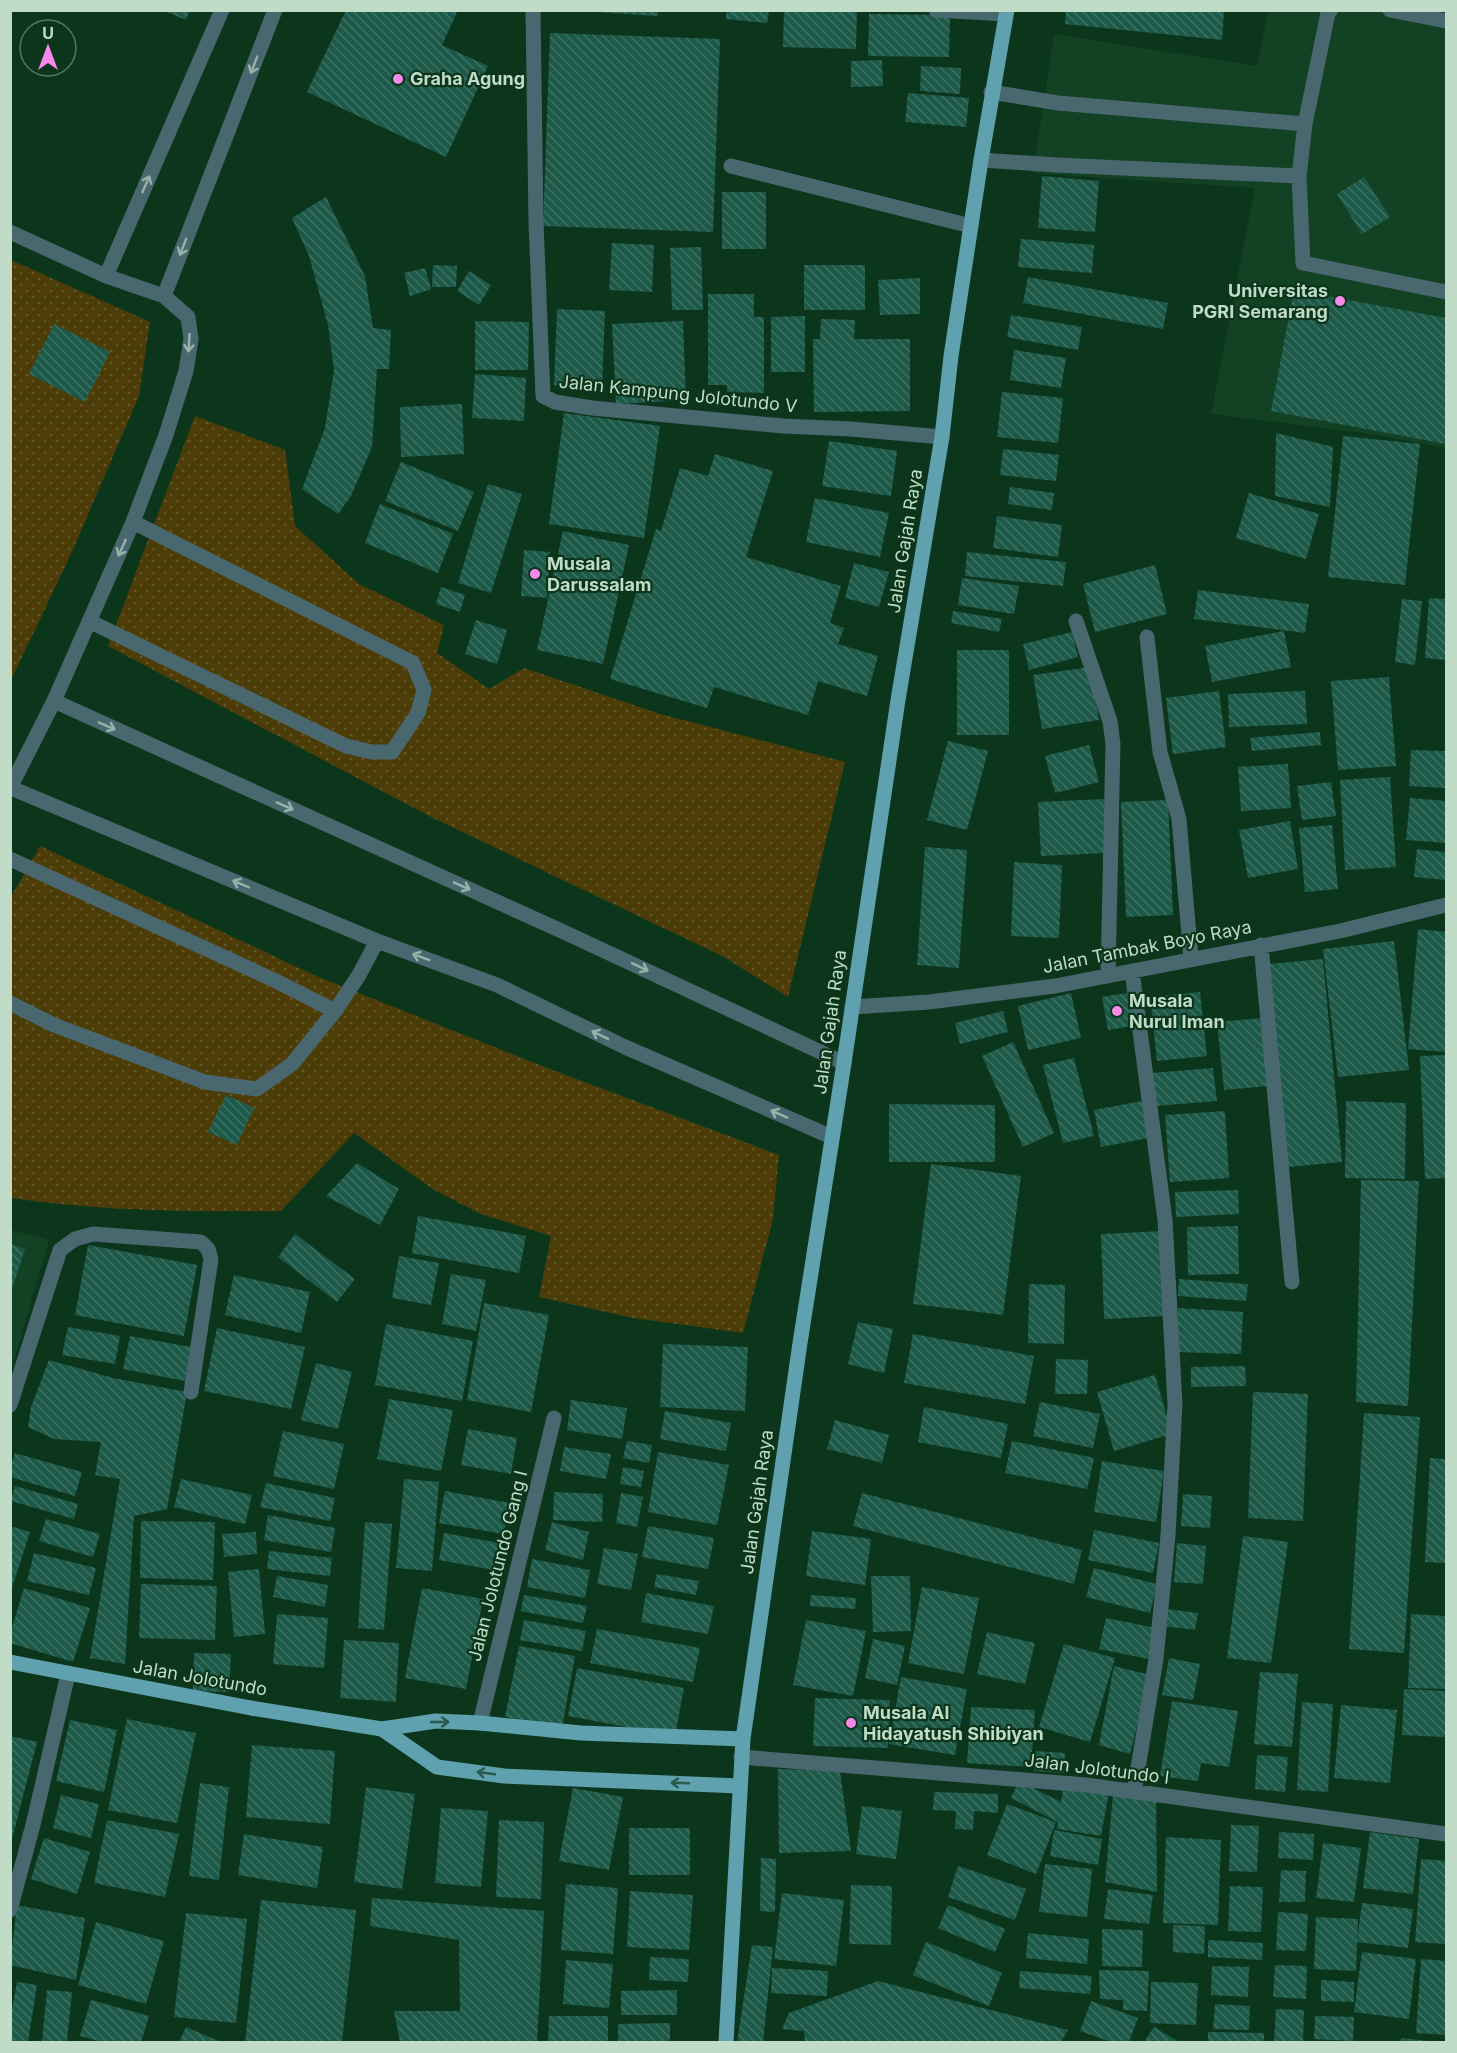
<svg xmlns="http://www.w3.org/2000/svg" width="1457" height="2053" font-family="Inter,sans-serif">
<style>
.built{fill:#124123}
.garden{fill:url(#garden-dots)}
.building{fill:url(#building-back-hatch)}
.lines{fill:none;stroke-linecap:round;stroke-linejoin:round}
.minor{stroke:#49676e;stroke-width:15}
.major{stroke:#5fa1af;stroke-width:15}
.oneway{stroke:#96b3a7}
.oneway2{stroke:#295b4f}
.poi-dot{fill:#f888ea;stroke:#0c361b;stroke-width:2}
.labels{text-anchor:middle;stroke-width:4.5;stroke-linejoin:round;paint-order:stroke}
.poi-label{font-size:18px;font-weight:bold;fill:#c0dcc6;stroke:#0c361b;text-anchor:start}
.street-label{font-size:18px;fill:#c0dcc6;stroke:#0c361b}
</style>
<defs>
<pattern id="garden-dots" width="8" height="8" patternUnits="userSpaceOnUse" patternTransform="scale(1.5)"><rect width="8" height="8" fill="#4c3d08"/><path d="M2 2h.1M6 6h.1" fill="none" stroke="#64582a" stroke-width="1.8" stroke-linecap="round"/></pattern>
<pattern id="building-back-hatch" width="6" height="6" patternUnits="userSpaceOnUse" patternTransform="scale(1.5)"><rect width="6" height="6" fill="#1d5949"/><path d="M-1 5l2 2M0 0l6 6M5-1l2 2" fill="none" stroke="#3c7062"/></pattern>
</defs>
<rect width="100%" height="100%" fill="#0c361b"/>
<path class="built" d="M1268 11H1446V448L1364 433 1211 414 1255 188 1033 173 1054 34 1257 66Z
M11 1230 49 1240 11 1371Z"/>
<path class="garden" d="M11 260 150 322 139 396 71 554 11 680Z
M195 416 285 450 295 526 359 584 444 625 437 653 489 689 524 668 660 714 845 762 788 997 724 957 429 816 108 646Z
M40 846 316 976 542 1066 779 1155 773 1219 743 1333 633 1318 539 1297 551 1236 481 1214 434 1190 354 1133 281 1211C191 1212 100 1211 11 1198V897Z"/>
<path class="building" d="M162 10H190L186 20Z
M346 10H458L442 45 488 66 446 157 307 92Z
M597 10H658V16L597 12Z
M726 10H769L767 23 726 19Z
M1066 10H1224L1222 40 1065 24Z
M784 11 857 12 856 49 783 47Z
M869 14 950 15 949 57 868 56Z
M550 33 720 39 713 232 543 226Z
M882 60 883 86 851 87V61Z
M921 66 961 68 960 94 920 91Z
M908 93 969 98 966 127 905 122Z
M1042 176 1099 181 1095 232 1038 228Z
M1364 177 1390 217 1362 234 1337 194Z
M722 192H766V249H722Z
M326 197 365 276 373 328 391 330 389 369H377L372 447 351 496 338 514 302 489 325 428 334 370 328 325 309 256 292 218Z
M1021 239 1094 245 1092 273 1018 267Z
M612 243 654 245 652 292 609 290Z
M701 247 703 310H672L670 248Z
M433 265 457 266 456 287H432Z
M804 265H865V310H804Z
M425 268 431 289 410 296 404 273Z
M469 271 491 285 479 305 457 291Z
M1028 277 1168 303 1163 329 1023 303Z
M920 278V314L880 315 878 280Z
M1294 290 1446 318V444L1271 411Z
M708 294H754V317H764V393L727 392V385H708Z
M557 309 605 311 602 387 554 385Z
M1011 315 1082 327 1078 350 1007 337Z
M805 316V372H771V317Z
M821 319 855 320 854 339H910V411L814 412 813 339H820Z
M475 321 529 322 528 370H475Z
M683 321 686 400 616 404 612 324Z
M54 324 110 352 85 402 29 374Z
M1014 350 1066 358 1061 388 1010 380Z
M475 374 526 378 524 421 472 418Z
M1002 392 1063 398 1058 443 997 437Z
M462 404 464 454 401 457 400 407Z
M564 413 660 426 644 538 549 524Z
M1276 433 1333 447 1330 507 1275 496Z
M1343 436 1420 444 1405 585 1328 577Z
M829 441 897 451 891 496 822 486Z
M1003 449 1059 455 1056 481 1000 475Z
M715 454 773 471 746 557 841 586 830 623 844 628 838 644 878 656 867 696 818 681 808 715 714 687 707 708 610 679 656 529 661 531 680 468 708 476Z
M401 462 474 492 458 531 385 501Z
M488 484 522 494 491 593 458 583Z
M1010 487 1054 493 1052 510 1008 504Z
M1249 493 1319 514 1306 559 1236 538Z
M815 498 889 513 880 557 806 542Z
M380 504 453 534 438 573 365 543Z
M997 516 1062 525 1058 557 993 548Z
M563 531 629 545 603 664 537 650Z
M524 550 550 552 547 598 521 596Z
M967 552 1066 562 1063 586 965 576Z
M854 563 889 572 879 607 845 598Z
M1155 565 1167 614 1095 632 1083 584Z
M962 578 1019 586 1014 614 958 605Z
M441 587 465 595 460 612 436 604Z
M1198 590 1309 604 1305 633 1194 619Z
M1429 598 1446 599V660L1425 658Z
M1402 599 1422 601 1415 665 1395 662Z
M953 611 1002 619 999 632 951 623Z
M476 620 507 630 497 664 465 654Z
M1284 631 1291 667 1212 682 1205 646Z
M1072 632 1078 657 1029 670 1023 644Z
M957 650H1009V735H957Z
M1091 667 1099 720 1042 729 1033 675Z
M1389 677 1396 766 1338 770 1331 681Z
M1219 691 1226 747 1173 754 1166 698Z
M1305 691 1307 724 1229 727 1228 694Z
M1320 732 1321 745 1252 751 1250 738Z
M948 741 988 751 967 830 927 820Z
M1089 745 1099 782 1055 793 1045 756Z
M1411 750 1446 751V788L1409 786Z
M1288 764 1291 808 1241 811 1238 767Z
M1390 777 1396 867 1345 870 1340 780Z
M1331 782 1336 816 1302 820 1297 786Z
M1410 798 1446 801V843L1406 840Z
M1104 799 1106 853 1041 856 1038 802Z
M1168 800 1173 915 1126 917 1121 802Z
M1290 821 1298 869 1248 878 1239 830Z
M1332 825 1338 889 1305 892 1299 828Z
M925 847 967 850 959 968 917 965Z
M1417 849 1446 852V880L1414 877Z
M1014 862 1062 865 1059 938 1011 936Z
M1418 929 1446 932V1052L1408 1049Z
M1394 941 1409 1070 1338 1077 1323 949Z
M1323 959 1342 1162 1288 1167 1269 964Z
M1200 992 1207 1056 1157 1061 1150 997Z
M1071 993 1081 1038 1028 1050 1018 1006Z
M1127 993 1132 1026 1108 1030 1102 997Z
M1003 1011 1008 1032 960 1044 955 1023Z
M1262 1018 1268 1086 1224 1090 1217 1022Z
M1013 1042 1054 1133 1023 1147 982 1056Z
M1446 1055V1178L1425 1179 1420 1056Z
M1074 1058 1094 1136 1063 1143 1043 1065Z
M1213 1068 1217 1101 1155 1106 1152 1073Z
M226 1095 254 1108 237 1145 208 1132Z
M1142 1101 1149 1138 1101 1147 1094 1110Z
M1346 1101 1406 1103 1405 1179 1345 1178Z
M889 1104 995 1105V1162H889Z
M1225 1111 1229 1178 1170 1182 1165 1115Z
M357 1163 399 1189 380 1225 326 1196Z
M931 1164 1021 1176 1003 1315 913 1304Z
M1361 1180 1419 1181 1408 1406 1356 1402Z
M1238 1190 1239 1214 1176 1217 1175 1192Z
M418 1216 526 1236 519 1273 412 1253Z
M1238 1226 1239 1274 1188 1275 1187 1227Z
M1164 1231 1167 1316 1104 1319 1101 1234Z
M295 1234 355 1279 337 1302 278 1257Z
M10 1244 25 1249 11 1293H10Z
M88 1245 197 1265 184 1336 75 1315Z
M399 1256 439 1263 431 1305 392 1298Z
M451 1274 486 1280 476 1331 442 1324Z
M234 1275 310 1292 301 1333 225 1315Z
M1179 1279 1248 1284 1246 1301 1178 1296Z
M1029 1284 1065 1285 1064 1344 1028 1343Z
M484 1303 549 1315 531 1412 467 1400Z
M1178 1308 1243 1312 1241 1354 1176 1352Z
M858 1322 893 1329 884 1373 848 1364Z
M386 1324 473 1341 462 1401 375 1385Z
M68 1327 120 1336 115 1364 62 1355Z
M217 1328 305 1347 291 1409 204 1391Z
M913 1334 1034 1356 1025 1404 904 1383Z
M130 1336 191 1347 185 1381 123 1369Z
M663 1344 748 1347 745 1411 660 1407Z
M1056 1359 1088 1360 1087 1394H1055Z
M49 1360 113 1378 187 1392 167 1509 134 1516 125 1664 90 1658 120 1479 95 1475 101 1442 54 1439 28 1427 31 1407Z
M316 1363 352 1372 338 1429 301 1420Z
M1245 1366 1246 1386 1191 1387V1367Z
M1155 1375 1172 1434 1114 1451 1097 1392Z
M1253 1392 1308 1394 1303 1521 1248 1518Z
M389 1399 453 1410 441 1471 377 1459Z
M571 1400 627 1408 622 1439 567 1430Z
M1040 1402 1100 1414 1093 1448 1033 1436Z
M924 1407 1008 1424 1001 1458 918 1442Z
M665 1411 731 1423 726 1451 660 1439Z
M1364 1413 1420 1417 1404 1653 1349 1649Z
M835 1420 889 1435 882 1463 827 1449Z
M468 1429 517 1438 511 1474 461 1465Z
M283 1431 344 1444 334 1489 273 1476Z
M627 1441 652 1445 649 1463 623 1458Z
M1012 1441 1094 1458 1087 1489 1005 1473Z
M564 1447 611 1454 606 1479 560 1471Z
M658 1452 729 1465 717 1525 648 1512Z
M15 1453 82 1472 75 1496 10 1477V1468Z
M1430 1458 1446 1459V1563L1425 1562Z
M1102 1461 1164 1471 1156 1522 1094 1512Z
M623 1467 644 1471 641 1487 620 1484Z
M181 1479 252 1495 245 1524 174 1507Z
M404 1479 439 1482 432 1571 396 1568Z
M266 1483 335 1498 330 1521 260 1507Z
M15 1486 78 1504 74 1519 11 1501Z
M445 1491 510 1503 504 1534 439 1523Z
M554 1492 603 1494 602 1522 553 1520Z
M621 1493 643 1497 637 1527 616 1523Z
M862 1493 1082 1550 1074 1584 853 1526Z
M1183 1494 1212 1496 1210 1528 1181 1526Z
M268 1515 335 1528 331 1552 264 1540Z
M46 1519 100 1534 93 1557 39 1541Z
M141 1521 215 1522 213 1580 140 1578Z
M365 1522 392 1524 384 1630 358 1628Z
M552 1522 589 1532 583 1560 545 1550Z
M10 1526 30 1532 11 1591H10Z
M648 1526 714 1538 708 1569 642 1557Z
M1094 1530 1159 1543 1153 1573 1088 1560Z
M812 1531 871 1539 865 1585 806 1576Z
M256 1532 257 1554 224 1557 222 1534Z
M444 1533 499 1543 494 1570 439 1560Z
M1243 1536 1288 1542 1271 1663 1227 1658Z
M1177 1543 1206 1546 1203 1584 1174 1582Z
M604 1548 638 1554 631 1590 597 1584Z
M269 1551 332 1558 330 1576 267 1569Z
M34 1553 96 1568 89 1595 27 1581Z
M532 1559 590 1570 585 1598 527 1587Z
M1094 1568 1157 1584 1150 1613 1086 1597Z
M259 1569 265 1634 234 1637 228 1572Z
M657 1574 699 1581 696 1595 654 1587Z
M277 1576 328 1585 325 1607 273 1597Z
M871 1576H910L911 1631 873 1632Z
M141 1584 217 1586 215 1640 139 1638Z
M922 1587 979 1598 964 1674 908 1663Z
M24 1588 90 1608 73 1662 10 1643V1634Z
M422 1588 483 1599 466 1689 405 1678Z
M646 1593 714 1606 708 1634 641 1622Z
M524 1595 587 1606 583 1623 521 1611Z
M811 1595 856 1598 855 1609 810 1606Z
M1165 1609 1198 1613 1195 1630 1163 1626Z
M277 1614 328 1618 324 1668 273 1664Z
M1411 1614 1446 1616V1689L1408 1688Z
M1106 1618 1156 1628 1149 1659 1099 1649Z
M524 1620 586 1631 582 1651 520 1640Z
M806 1620 866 1631 853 1696 793 1685Z
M597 1629 700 1648 693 1682 590 1663Z
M987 1632 1035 1643 1025 1684 977 1674Z
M873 1639 905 1646 897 1685 865 1678Z
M344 1640 399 1643 396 1702 340 1698Z
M1064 1644 1115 1658 1090 1742 1039 1727Z
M519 1646 575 1656 562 1728 505 1717Z
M194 1653 231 1654 229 1692 193 1691Z
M1169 1658 1200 1664 1193 1700 1162 1695Z
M1114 1666 1150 1675 1130 1754 1099 1745Z
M577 1668 684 1688 675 1736 568 1716Z
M1260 1672 1298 1674 1292 1747 1254 1744Z
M901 1677 967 1689 955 1755 889 1744Z
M1404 1689 1446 1691V1737L1402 1735Z
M815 1698 890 1700 888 1748 813 1746Z
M1172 1701 1238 1711 1229 1767 1201 1763 1198 1781 1160 1776Z
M1302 1702 1333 1704 1328 1792 1297 1790Z
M1341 1705 1397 1710 1390 1783 1334 1778Z
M971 1707 1035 1710 1031 1767 967 1763Z
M127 1719 196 1733 177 1823 108 1810Z
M70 1720 117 1730 104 1792 56 1781Z
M10 1736 37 1742 11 1843H10Z
M252 1745 335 1751 330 1824 246 1817Z
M1035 1751 1065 1753 1064 1773 1034 1771Z
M1257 1755 1288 1757 1285 1792 1255 1789Z
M778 1769 840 1771 851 1851 779 1853Z
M1019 1781 1061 1802 1064 1785 1109 1792 1101 1836 1057 1829 1058 1822 1011 1798Z
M200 1783 229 1787 219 1880 189 1876Z
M366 1787 415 1794 402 1889 354 1882Z
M573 1788 623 1797 609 1870 559 1861Z
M934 1792 998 1794V1813L974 1811 973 1830 955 1829 956 1811 933 1810Z
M61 1795 99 1804 91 1838 53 1828Z
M1113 1795 1156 1798 1157 1892 1105 1882Z
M1007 1804 1056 1822 1036 1874 987 1855Z
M862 1806 902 1811 896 1859 856 1854Z
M441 1808 488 1811 481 1887 435 1883Z
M107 1820 179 1834 165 1897 94 1883Z
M499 1820 544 1822 541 1899 496 1897Z
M1231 1825 1259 1826 1257 1872 1229 1871Z
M629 1828H690V1875H629Z
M1054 1830 1102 1839 1098 1865 1050 1856Z
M1279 1832 1314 1834 1313 1860 1278 1858Z
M1370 1832 1419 1839 1413 1894 1363 1888Z
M244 1834 323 1847 317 1888 238 1875Z
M1166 1837 1221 1840 1218 1925 1163 1923Z
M44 1838 90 1852 77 1894 31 1879Z
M1323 1843 1361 1848 1354 1902 1316 1898Z
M761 1858 776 1859 775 1912 760 1911Z
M1421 1859 1446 1861V1944L1415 1942Z
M1045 1864 1092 1869 1087 1917 1039 1912Z
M958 1866 1026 1889 1015 1920 948 1897Z
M1281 1870 1306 1871 1305 1902H1279Z
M566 1884 618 1888 613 1954 561 1950Z
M851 1885 892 1886 891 1945 849 1944Z
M1230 1886 1263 1887 1261 1932 1228 1931Z
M1108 1889 1153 1895 1149 1924 1104 1919Z
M630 1891 693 1895 689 1950 627 1947Z
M782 1893 844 1900 836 1966 774 1959Z
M372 1898 544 1911 537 2042H400L394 2011H460L459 1940 370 1926Z
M261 1900 356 1910 342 2042H245Z
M1362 1903 1413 1909 1408 1948 1357 1942Z
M17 1905 85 1918 76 1980 10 1965Z
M948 1905 1005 1929 995 1952 938 1928Z
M1278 1912 1308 1914 1306 1951 1276 1950Z
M186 1913 247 1919 236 2023 174 2017Z
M1316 1917 1358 1919 1356 1971 1314 1969Z
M96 1922 164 1941 146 2004 78 1985Z
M1173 1925 1205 1926 1204 1954 1173 1952Z
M1102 1929 1143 1930 1142 1967 1102 1966Z
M1028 1933 1089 1939 1087 1964 1026 1958Z
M1208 1940 1263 1943 1262 1960 1208 1957Z
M926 1942 1002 1973 989 2006 913 1975Z
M752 1945 773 1947 763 2042H737Z
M1362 1952 1416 1959 1409 2019 1354 2012Z
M650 1957 689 1959 688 1982 649 1980Z
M1421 1959 1446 1961V2035L1416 2033Z
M566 1960 613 1964 609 2008 563 2004Z
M1275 1965 1307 1966 1306 1999 1273 1997Z
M1212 1966 1249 1967 1248 1997 1211 1995Z
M772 1968 828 1971 827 1996 771 1993Z
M1099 1970 1149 1971 1147 2011 1123 2010V2000L1100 1999Z
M1020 1971 1092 1976 1090 1994 1019 1988Z
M1321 1980 1354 1982V2002L1321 2001Z
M878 1981 1068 2030 1061 2042H805L804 2031 782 2029 789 2013Z
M17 1982 37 1985 28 2042H10V2019Z
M1151 1982 1198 1983 1196 2025 1150 2023Z
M47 1990 72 1992 67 2042 42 2041Z
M677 1990V2015H621V1991Z
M91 2000 149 2016 141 2042H103L80 2036Z
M1091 2001 1138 2018 1129 2042H1111L1080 2031Z
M1215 2004 1250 2006 1249 2030 1213 2029Z
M1276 2009 1304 2010 1303 2042H1274Z
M549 2016H608V2042H548Z
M1315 2016 1354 2017 1353 2041 1314 2039Z
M670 2023V2042H618V2024Z
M186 2027 221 2042H179Z
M1154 2027 1179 2042H1144Z
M1208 2032 1264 2033V2042H1208Z
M1401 2038 1429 2041V2042H1401Z"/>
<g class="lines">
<path class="minor" d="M533 10 536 222 543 396 555 402 592 408 783 426 851 429 942 437
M936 10 1006 14
M1331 10 1328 13 1305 124 1299 176 1303 263 1446 292
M1390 10 1446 21
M991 92 1058 103 1305 124
M981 160 1056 165 1299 176
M731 166 971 226
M10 232 106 276 164 296 188 317 191 339 186 371 166 435 133 522 54 701 10 788
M106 276 222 10
M164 296 275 10
M89 621 346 746 372 752H392L418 713 424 690 413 663 133 522
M1076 621 1110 721 1113 744 1108 976
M1147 637 1160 752 1179 819 1191 959
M54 701 566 933 844 1063
M11 788 377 941 497 985 625 1047 832 1137
M10 859 276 981 335 1011 359 975 377 941
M1261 945 1292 1282
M1132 971 1165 1220 1175 1404 1168 1535 1156 1659 1134 1792
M10 1003 54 1025 205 1082 257 1089 292 1064 335 1011
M852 1007 929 1002 1055 986 1340 931 1446 905
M10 1405 60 1250 75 1239 93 1234 201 1242 208 1249 211 1259 191 1392
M480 1723 554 1418
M741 1757 1086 1785 1446 1834
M10 1910 33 1825 68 1674"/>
<path class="major" d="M10 1662 251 1708 382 1729 436 1721 480 1723 581 1733 743 1739
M382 1729 437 1767 504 1776 739 1786
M726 2042 743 1739 800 1343 844 1063 898 700 942 437 951 356 981 160 1007 10"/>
</g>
<defs><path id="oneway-shaft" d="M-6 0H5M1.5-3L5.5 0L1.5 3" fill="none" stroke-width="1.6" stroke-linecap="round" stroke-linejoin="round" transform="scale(1.5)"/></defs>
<g class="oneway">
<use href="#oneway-shaft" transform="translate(254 65) rotate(111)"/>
<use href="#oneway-shaft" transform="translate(146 184) rotate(-66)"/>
<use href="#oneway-shaft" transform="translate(183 247) rotate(111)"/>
<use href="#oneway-shaft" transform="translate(189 343) rotate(94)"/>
<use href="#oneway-shaft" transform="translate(122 548) rotate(114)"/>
<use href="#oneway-shaft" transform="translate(107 726) rotate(24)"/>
<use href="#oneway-shaft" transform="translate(285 806) rotate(24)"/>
<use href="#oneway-shaft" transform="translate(241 884) rotate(-157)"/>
<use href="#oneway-shaft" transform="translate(462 886) rotate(24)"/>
<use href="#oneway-shaft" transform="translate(421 957) rotate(-160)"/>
<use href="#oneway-shaft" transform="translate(640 967) rotate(25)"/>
<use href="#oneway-shaft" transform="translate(600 1035) rotate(-154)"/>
<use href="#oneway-shaft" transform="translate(779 1114) rotate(-156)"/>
</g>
<g class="oneway2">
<use href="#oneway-shaft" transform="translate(440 1722)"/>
<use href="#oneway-shaft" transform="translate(486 1773) rotate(-172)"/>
<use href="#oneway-shaft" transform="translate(680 1783) rotate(-178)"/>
</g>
<g class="poi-dot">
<circle cx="398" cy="79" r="6"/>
<circle cx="1340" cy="301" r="6"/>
<circle cx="535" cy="574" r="6"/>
<circle cx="1117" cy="1011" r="6"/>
<circle cx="851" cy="1723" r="6"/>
</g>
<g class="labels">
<g class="poi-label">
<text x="410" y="85">Graha Agung</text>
<text x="1328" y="297" text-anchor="end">Universitas<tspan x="1328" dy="21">PGRI Semarang</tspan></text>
<text x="547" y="570">Musala<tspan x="547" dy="21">Darussalam</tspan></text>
<text x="1129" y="1007">Musala<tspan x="1129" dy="21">Nurul Iman</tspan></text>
<text x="863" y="1719">Musala Al<tspan x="863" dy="21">Hidayatush Shibiyan</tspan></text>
</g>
<g class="street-label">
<text transform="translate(678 394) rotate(6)" y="6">Jalan Kampung Jolotundo V</text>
<text transform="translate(905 541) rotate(-81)" y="6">Jalan Gajah Raya</text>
<text transform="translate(1147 947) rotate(-11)" y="6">Jalan Tambak Boyo Raya</text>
<text transform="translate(830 1022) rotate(-82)" y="6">Jalan Gajah Raya</text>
<text transform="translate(757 1502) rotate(-82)" y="6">Jalan Gajah Raya</text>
<text transform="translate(498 1566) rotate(-76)" y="6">Jalan Jolotundo Gang I</text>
<text transform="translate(200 1678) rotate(10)" y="6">Jalan Jolotundo</text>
<text transform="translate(1097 1769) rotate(7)" y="6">Jalan Jolotundo I</text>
</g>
</g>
<rect width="1457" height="2053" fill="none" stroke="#c0dcc6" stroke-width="24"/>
<g transform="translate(48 48)"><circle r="28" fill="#0c361b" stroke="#54785f" stroke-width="1.5"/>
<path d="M0-4.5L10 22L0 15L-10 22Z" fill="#f888ea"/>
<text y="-9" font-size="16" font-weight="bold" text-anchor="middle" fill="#c0dcc6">U</text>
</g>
</svg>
